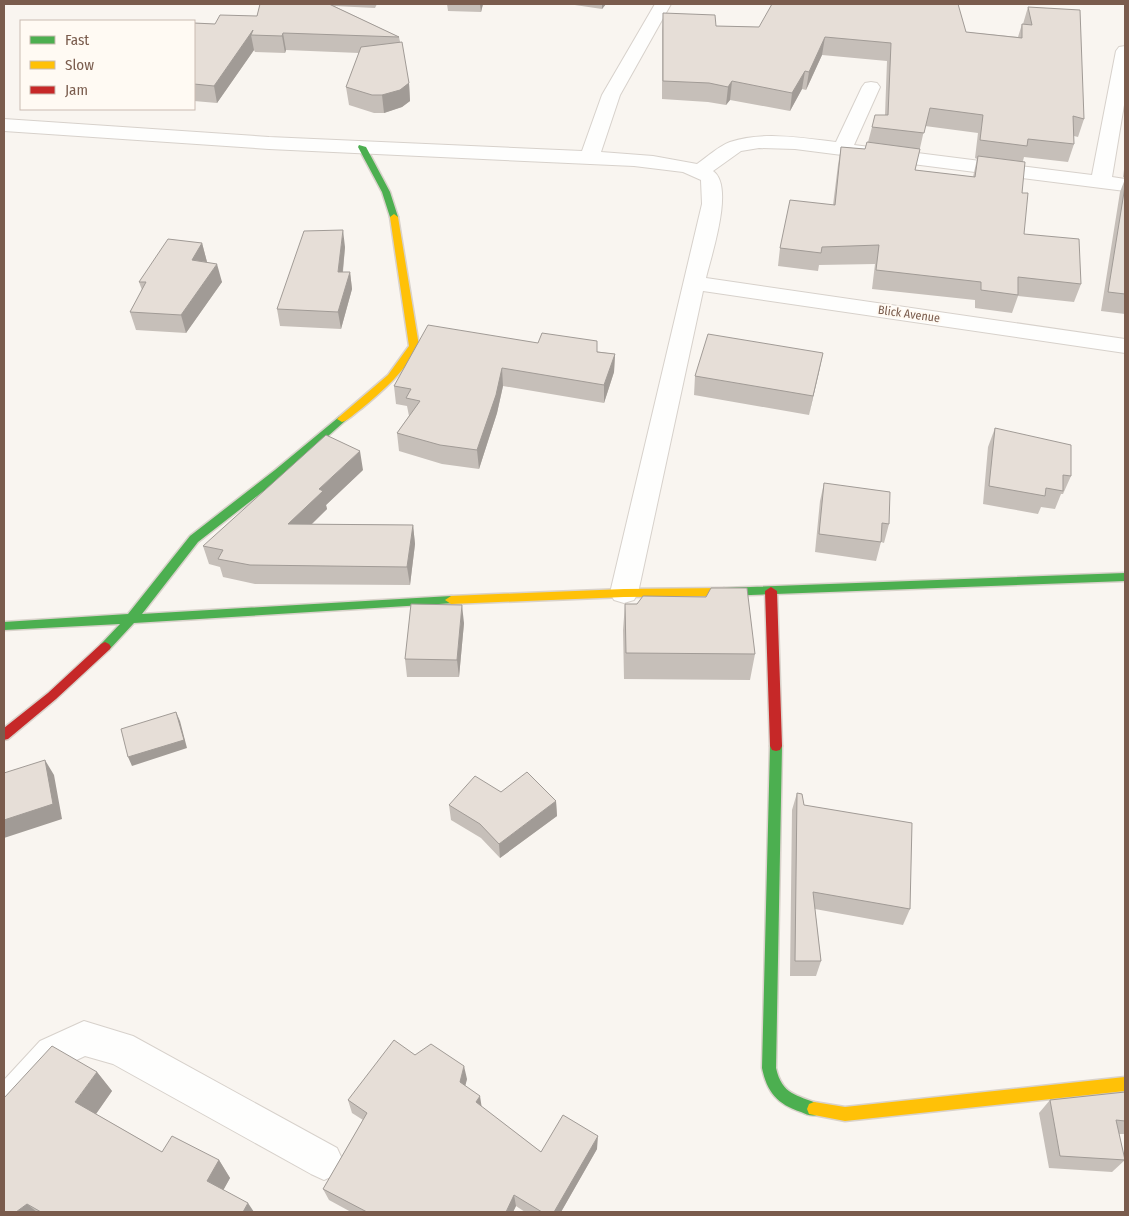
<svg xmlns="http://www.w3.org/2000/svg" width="1129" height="1216" font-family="'Fira Sans Condensed',sans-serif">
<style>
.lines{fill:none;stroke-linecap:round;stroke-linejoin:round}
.street-casing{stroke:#d7d1cb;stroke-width:2}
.fast-casing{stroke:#d9d2cb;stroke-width:3}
.slow-casing{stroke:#d9d2cb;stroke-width:3}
.jam-casing{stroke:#d9d2cb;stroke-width:3}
.street{fill:#fefefd;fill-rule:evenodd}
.fast{fill:#4caf50;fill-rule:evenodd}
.slow{fill:#ffc107;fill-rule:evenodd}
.jam{fill:#c62828;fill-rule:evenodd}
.wall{fill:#c6bfb9;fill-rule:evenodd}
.shaded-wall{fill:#a19b96}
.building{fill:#e6ded7;stroke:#a19b96}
.labels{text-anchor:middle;stroke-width:4;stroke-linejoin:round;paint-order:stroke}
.street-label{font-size:12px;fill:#7a5c4d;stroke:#fffaf3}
</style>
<rect width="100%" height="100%" fill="#f9f5f0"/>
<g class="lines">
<g class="street-casing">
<path id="street" d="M655 4H671L620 95 601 152 653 156 697 164C707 157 719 146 730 142 764 131 801 138 836 142L862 87 865 83 871 82 877 83 880 87 854 145 1092 175 1116 51 1119 47 1125 46V99L1112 177 1125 179V191L795 149 759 148 741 151 713 171C735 186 711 256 706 278L1125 339V353L703 291 638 593 634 600 624 603 614 600 610 593 702 204 701 180 683 172 634 166 269 149 4 131V119L269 137 582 151 602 95Z
M84 1021 133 1036 337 1148 343 1161 337 1174 324 1180 311 1174 113 1064 85 1056 66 1065 17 1119 4 1124V1080L40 1041Z"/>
</g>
<g class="fast-casing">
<path id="fast" d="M359 145 366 147 390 192 398 217 397 219 394 220 390 217 382 192 358 147Z
M342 416 347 419 345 421 283 476 198 542 142 614 451 596 455 597 457 600 455 603 134 623 109 650H101L99 647 101 644 120 624 4 630V622L128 614 190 536 275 470 339 417Z
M1125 573V581L724 596 718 592 724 588Z
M776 741 780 742 782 746 776 1068C782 1095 797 1095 819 1104L821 1109 819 1114C813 1117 807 1115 801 1112 777 1104 767 1092 762 1068L770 746 772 742Z"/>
</g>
<g class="slow-casing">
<path id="slow" d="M394 214 398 217 419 346C404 372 384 390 361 409 355 413 349 420 342 422L337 419 339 417 388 375 409 346 390 217Z
M724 588 730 592 724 596 624 597 451 604 445 600 451 596 624 589Z
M1125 1077V1091L845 1121 809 1114 807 1109 809 1104 814 1102 845 1107Z"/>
</g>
<g class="jam-casing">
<path id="jam" d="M771 587 777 591 782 746 780 750 776 751 772 750 770 746 765 591Z
M105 642 109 644 111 647 109 650 56 699 8 739 4 740V728L48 693 101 644Z"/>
</g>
<use href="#street" class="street"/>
<use href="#fast" class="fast"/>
<use href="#slow" class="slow"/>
<use href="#jam" class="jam"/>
</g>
<path class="wall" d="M260 4H377L375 8 334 6 399 37 409 83 410 101 402 107 384 113H374L349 105 346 87 359 53 286 50 285 53 255 52 254 50 217 103 194 101V23L215 24 257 16Z
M447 4H483L481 12 448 11Z
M568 4H606L602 9Z
M1028 7 1084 119 1078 137 1074 136V144L1068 162 1024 157 1023 161 1022 193 1024 234 1081 284 1074 302 1018 296 1012 313 975 308V300L872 289 875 264 819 265 818 271 778 266 780 248 833 205 838 165 841 147 865 149 868 142 872 127 885 115 887 61 822 55 806 90 802 89 790 111 730 100 726 105 708 102 662 99V31L663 13 716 26 966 32 1018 37 1022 24H1023ZM925 126 978 133 975 158 977 159 973 177 915 170Z
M1125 162V178L1123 177Z
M1125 179V314L1101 311 1120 192Z
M202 243 207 262 222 282 186 333 136 330 130 312 142 290 139 282Z
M345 247 343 272H350L352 289 341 329 280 326 277 309Z
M538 343 615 354 614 372 604 403 503 386 497 413 479 469 442 464 399 451 397 433 409 416 407 406 396 404 394 386Z
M823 353 809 415 694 395 695 376Z
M995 428 1071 476 1063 494H1061L1055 509 1041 507 1038 514 983 504 988 447Z
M363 470 326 505 327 509 312 524 413 525 415 544 410 585 255 584 223 577 220 567 209 564 203 546Z
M824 483 889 524 884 543 881 542 876 561 815 552 820 501Z
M625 604 755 654 750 680 624 679 623 630Z
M464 623 459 677H407L405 659Z
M501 792 556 801 557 816 500 858 481 838 451 820 449 805Z
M797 793 804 805 910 909 903 925 815 909 821 961 816 976H790L792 810Z
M415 1055 467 1079 465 1085 482 1107 541 1152 597 1149 561 1212H525L516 1206 513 1212H351L329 1200 323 1189 363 1120 352 1113 348 1100Z
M97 1072 112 1091 96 1114 162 1152 219 1160 230 1178 223 1190 254 1212H4Z
M1125 1092V1134H1119L1125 1160 1112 1172 1049 1168 1039 1113 1050 1100Z"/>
<path class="shaded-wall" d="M480 4H483L481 12Z
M602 4H606L602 9Z
M253 30 251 35 254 50 217 103 214 86Z
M283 33 286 50 285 53 282 36Z
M825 37 822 55 806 90 809 72Z
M805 71 802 89 790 111 792 93Z
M732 81 730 100 726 105 728 87Z
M409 83 410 101 402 107 384 113 382 95Z
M343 230 345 247 341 289 338 272Z
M202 243 207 262 192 260Z
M217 264 222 282 186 333 181 315Z
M350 272 352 289 341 329 338 312Z
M823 353 819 372 809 415 813 396Z
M615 354 614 372 604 403V385Z
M502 368 503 386 497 413 479 469 477 450Z
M360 451 363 470 326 505 327 509 293 542 288 524 319 489Z
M413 525 415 544 410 585 407 567Z
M462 605 464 623 459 677 457 660Z
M176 712 180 721 187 748 132 766 128 757Z
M45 760 54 775 62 819 4 838V820Z
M556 801 557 816 500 858 499 844Z
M464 1066 467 1079 463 1095 460 1082Z
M97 1072 112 1091 91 1121 75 1102Z
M480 1096 482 1109 476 1102Z
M598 1136 597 1149 561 1212H554Z
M219 1160 230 1178 219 1198 207 1181Z
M514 1195 516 1206 513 1212H506Z
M248 1203 254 1212H243Z
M27 1204 37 1212H16Z"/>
<path class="building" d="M260 4H329L399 37 283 33 282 36 251 35 253 30 214 86 194 84V23L215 24 220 15 257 16Z
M772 4H958L966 32 1022 38V24L1032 25 1028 7 1080 10 1084 119 1073 116 1074 144 1028 139 1027 146 980 140 983 115 930 108 924 133 872 127 875 115H888L891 43 825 37 809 72 805 71 792 93 732 81 728 87 709 83 663 81V13L715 15 716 26 759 27Z
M402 42 409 83 400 90 382 95H372L346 87 361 47Z
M867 142 920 149 915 170 975 177 978 156 1025 162 1022 193H1028L1024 234 1079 239 1081 284 1018 277V295L981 290V282L876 270 879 245 822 247 821 253 780 248 790 200 835 205 841 147 865 149Z
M1125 186V294L1108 292Z
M343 230 338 272H350L338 312 277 309 304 231Z
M168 239 202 243 192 260 217 264 181 315 130 312 146 282H139Z
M428 325 538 343 542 333 597 341V352L615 354 604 385 502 368 496 395 477 450 440 445 397 433 420 401 406 398 411 389 394 386Z
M708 334 823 353 813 396 695 376Z
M995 428 1071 445V476L1063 475V491L1046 488 1045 496 989 486Z
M326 435 360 451 319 489 323 491 288 524 413 525 407 567 250 565 218 559 223 550 203 546Z
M824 483 890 492 889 524 882 523 881 542 819 534Z
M711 588H747L755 654 626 653 625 604H637L643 596 706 597Z
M411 604 462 605 457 660 405 659Z
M176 712 184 740 128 757 121 729Z
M45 760 53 804 4 820V773Z
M527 772 556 801 499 844 480 824 449 805 475 776 501 792Z
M797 793 802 794 804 805 912 823 910 909 813 892 821 961H795Z
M394 1040 415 1055 431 1044 464 1066 460 1082 480 1096 476 1102 541 1152 563 1115 598 1136 554 1212H542L514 1195 506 1212H367L323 1189 367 1113 348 1100Z
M52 1046 97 1072 75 1102 162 1152 172 1136 219 1160 207 1181 248 1203 243 1212H41L27 1204 16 1212H4V1098Z
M1125 1092V1121L1116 1120 1125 1160 1060 1156 1050 1100Z"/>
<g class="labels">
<g class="street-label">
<text transform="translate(909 314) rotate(8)" y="4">Blick Avenue</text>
</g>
</g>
<rect width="1129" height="1216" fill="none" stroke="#7a5c4d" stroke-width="10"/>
<rect x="20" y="20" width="175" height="90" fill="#fffaf3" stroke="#cabbb1"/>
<rect x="30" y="36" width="25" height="8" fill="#4caf50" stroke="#cabbb1"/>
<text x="65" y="45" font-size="15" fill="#7a5c4d">Fast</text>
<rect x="30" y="61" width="25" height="8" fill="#ffc107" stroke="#cabbb1"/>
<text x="65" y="70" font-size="15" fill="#7a5c4d">Slow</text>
<rect x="30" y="86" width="25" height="8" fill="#c62828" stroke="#cabbb1"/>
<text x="65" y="95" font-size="15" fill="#7a5c4d">Jam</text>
</svg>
